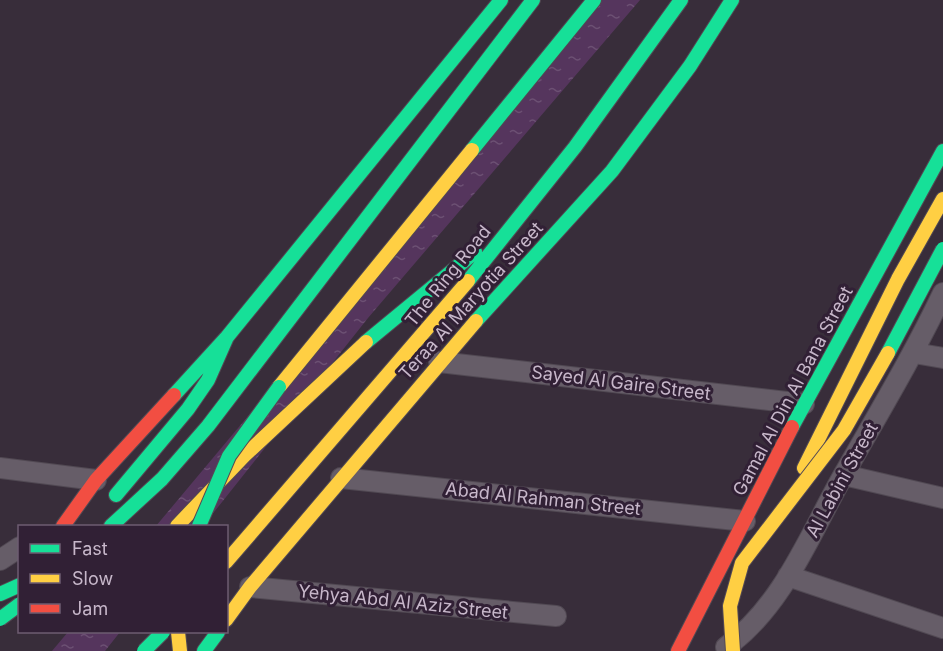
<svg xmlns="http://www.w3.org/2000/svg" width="943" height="651" font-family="Inter,sans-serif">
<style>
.water{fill:url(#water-ripples)}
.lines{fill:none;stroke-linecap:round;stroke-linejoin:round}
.street-casing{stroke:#514953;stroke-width:22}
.fast-casing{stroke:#514953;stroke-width:16}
.slow-casing{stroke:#514953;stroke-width:16}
.jam-casing{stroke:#514953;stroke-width:16}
.street{stroke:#665d68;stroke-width:20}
.fast{stroke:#16e098;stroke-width:14}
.slow{stroke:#ffcf43;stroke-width:14}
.jam{stroke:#f24e42;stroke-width:14}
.fast-bridge-casing{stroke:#544a55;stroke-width:16;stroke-linecap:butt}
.slow-bridge-casing{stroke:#544a55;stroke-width:16;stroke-linecap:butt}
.fast-bridge{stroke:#16e098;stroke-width:14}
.slow-bridge{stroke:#ffcf43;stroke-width:14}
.labels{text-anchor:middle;stroke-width:6;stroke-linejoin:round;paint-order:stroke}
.street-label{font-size:18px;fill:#c7b7ca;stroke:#312035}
</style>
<defs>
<pattern id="water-ripples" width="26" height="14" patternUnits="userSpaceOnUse" patternTransform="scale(1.5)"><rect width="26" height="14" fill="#55355d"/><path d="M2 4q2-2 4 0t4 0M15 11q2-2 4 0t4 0" fill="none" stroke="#6c5073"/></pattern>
</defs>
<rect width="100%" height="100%" fill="#382d3a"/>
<path class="water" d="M596 0H640L368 318 203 526H156Z
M68 632H120L105 651H52Z"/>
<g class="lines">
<g class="street-casing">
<path id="street" d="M914 353 943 358
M439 362 804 404
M0 468 96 480
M844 475 943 498
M341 478 745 521
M0 560 20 547
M788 576 943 628
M250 587 556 616
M726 647C783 606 810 534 844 474 878 414 913 356 943 293"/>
</g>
<g class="fast-casing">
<path id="fast" d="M472 150 594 0
M468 281 575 147 681 0
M476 321 612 171 690 66 732 0
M366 342 475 252
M174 395 227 337 501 0
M792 427 943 151
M116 495 188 409 208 380 227 337
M111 526 162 479 208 426 533 0
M0 594 20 585
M204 651 218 632"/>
</g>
<g class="slow-casing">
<path id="slow" d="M279 387 472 150
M804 468 898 279 943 199
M177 526 244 456 366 342
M226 562 468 281
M226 620 250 587 476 321
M178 632 180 651"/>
</g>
<g class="jam-casing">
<path id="jam" d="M63 526 96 480 174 395
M678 651 792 427"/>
</g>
<use href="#street" class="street"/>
<use href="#fast" class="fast"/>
<use href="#slow" class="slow"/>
<use href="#jam" class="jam"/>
<g class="fast-bridge-casing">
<path id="fast-bridge" d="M888 353 943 249
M199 526 229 456 279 387
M0 619 20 604
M144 651 163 632"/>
</g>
<g class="slow-bridge-casing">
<path id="slow-bridge" d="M733 651 730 606 742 563 844 430 888 353"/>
</g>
<use href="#fast-bridge" class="fast-bridge"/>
<use href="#slow-bridge" class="slow-bridge"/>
</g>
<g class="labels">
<g class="street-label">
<text transform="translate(448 276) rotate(-51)" y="6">The Ring Road</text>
<text transform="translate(471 301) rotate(-48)" y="6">Teraa Al Maryotia Street</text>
<text transform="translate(621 383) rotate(7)" y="6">Sayed Al Gaire Street</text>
<text transform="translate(793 391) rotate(-62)" y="6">Gamal Al Din Al Bana Street</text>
<text transform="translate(842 480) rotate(-61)" y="6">Al Labini Street</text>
<text transform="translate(543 499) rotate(6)" y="6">Abad Al Rahman Street</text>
<text transform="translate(403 602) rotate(6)" y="6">Yehya Abd Al Aziz Street</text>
</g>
</g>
<rect x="18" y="525" width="210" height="108" fill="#312035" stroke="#6d5c71" stroke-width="1.5"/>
<rect x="30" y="544" width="30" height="9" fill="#16e098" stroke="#6d5c71" stroke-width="1.5"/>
<text x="72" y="555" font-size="18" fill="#c7b7ca">Fast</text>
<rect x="30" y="574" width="30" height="9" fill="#ffcf43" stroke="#6d5c71" stroke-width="1.5"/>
<text x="72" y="585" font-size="18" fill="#c7b7ca">Slow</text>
<rect x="30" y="604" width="30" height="9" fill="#f24e42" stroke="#6d5c71" stroke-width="1.5"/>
<text x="72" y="615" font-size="18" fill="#c7b7ca">Jam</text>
</svg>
